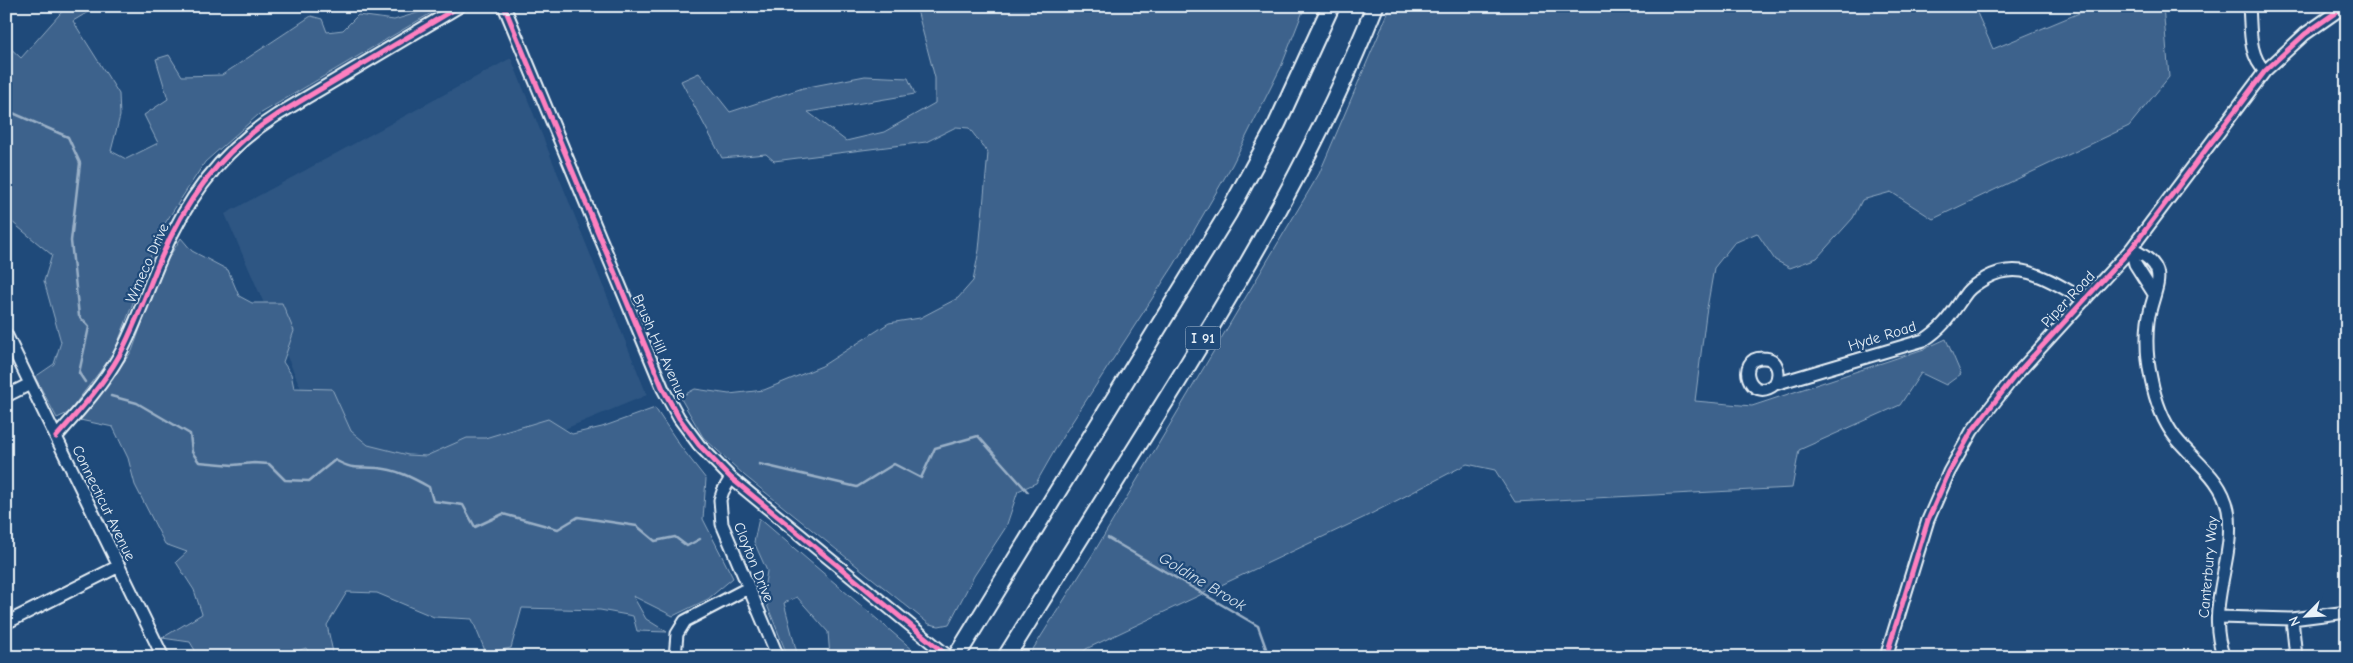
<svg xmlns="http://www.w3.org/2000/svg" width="2353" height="663" font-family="'Comic Neue',sans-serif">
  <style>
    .built { fill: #2e5683 }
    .green { fill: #3c628c; stroke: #92aac2 }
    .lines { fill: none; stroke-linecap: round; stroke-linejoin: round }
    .stream { stroke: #9ab0c7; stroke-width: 2.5 }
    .minor-casing { stroke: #e8f1f8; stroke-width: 15 }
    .highway-casing { stroke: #e8f1f8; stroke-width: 20 }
    .minor { stroke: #1f4a7a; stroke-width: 11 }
    .highway { stroke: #1f4a7a; stroke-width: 16 }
    .cycleway-casing { stroke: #1f4a7a; stroke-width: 8 }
    .cycleway { stroke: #ff80c0; stroke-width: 5 }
    .labels { text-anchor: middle; stroke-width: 4.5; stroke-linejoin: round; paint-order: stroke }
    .shield { fill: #1f4a7a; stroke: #acbfd2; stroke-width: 1 }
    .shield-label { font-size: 14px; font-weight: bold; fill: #e8f1f8 }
    .street-label { font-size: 15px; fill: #e8f1f8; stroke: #1f4a7a }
    .water-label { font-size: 16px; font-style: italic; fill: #d4e1ec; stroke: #1f4a7a }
  </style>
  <rect width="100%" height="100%" fill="#1f4a7a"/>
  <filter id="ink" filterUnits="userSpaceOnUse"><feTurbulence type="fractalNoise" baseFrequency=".02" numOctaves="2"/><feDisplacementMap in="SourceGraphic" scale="10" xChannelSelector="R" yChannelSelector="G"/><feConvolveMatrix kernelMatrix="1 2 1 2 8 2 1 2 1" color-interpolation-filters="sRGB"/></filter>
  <g filter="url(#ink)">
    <path class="built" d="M511,58L647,395L356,515L225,214Z"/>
    <path class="green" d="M67,6H98L73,21L119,94L120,116L111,151L126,159L158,143L144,115L168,99L156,59L169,55L182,76L222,75L311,16L322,19L327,32L343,30L358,15L394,20L427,10L431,6H443L258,115L205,162L160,231L114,353L68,413L57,418L35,377L54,364L61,342L44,281L52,255L6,217V44L21,58Z
      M916,6H1305L1281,67L1232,165L1174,265L1063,436L1036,483L1018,491L1006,527L974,576L949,624L939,626L929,624L745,476L703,437L680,397L695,389L729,394L764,390L822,366L889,323L920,318L958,298L973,281L979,250L988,153L969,128L956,127L926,142L774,161L766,154L722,158L681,81L699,73L730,112L803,88L865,76L908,78L915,94L808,112L846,141L884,132L935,103V78Z
      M1391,6H1974L1993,49L2096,6H2163L2169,77L2129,126L1933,219L1891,192L1862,200L1853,218L1817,258L1790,268L1775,260L1757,233L1734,243L1714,268L1706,314L1695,401L1752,406L1924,349L1946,339L1961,374L1946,385L1921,373L1900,405L1799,450L1792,488L1515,502L1495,470L1467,464L1365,517L1086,649L1080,657H1028L1093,554L1319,174Z
      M181,238L192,251L228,270L239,296L252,303H282L294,331L283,362L291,374L294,388L332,389L351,431L368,445L408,455L426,456L467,438H485L548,419L572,434L602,427L655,408L681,447L706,479L703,519L733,578L708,599L673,616L633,596L646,619L667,632L637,631L633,616L600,610L522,608L511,648L486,653L472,619L434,617L377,593L347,592L327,625L334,657H312L306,648L280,657H199L190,642L162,638L202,614L194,590L176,562L187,552L165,544L135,485L128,458L113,427L80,420L132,351L161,270Z
      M759,518L920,656V657H830L828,632L797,597L784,603L798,657H788L763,595L767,571L754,542Z"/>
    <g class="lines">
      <path class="stream" d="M6,110L68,137L80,163L71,241L79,316L89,327L79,373L85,382
        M111,396L137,403L190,434L192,452L199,462L233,465L254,463L269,464L285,480L309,481L335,460C355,471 356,466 377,468C396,469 413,478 429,487L433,501L463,505L475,527L503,514L558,529L578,517L637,526L655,541L675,537L687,546L700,539
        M759,464L857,487L894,464L921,478L935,448L978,436L1028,492
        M1108,538L1258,626L1269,657"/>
      <g class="minor-casing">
        <path id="minor" d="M504,6L663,389L679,418L699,445L731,478L949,657
          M2249,6C2251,28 2248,55 2265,71
          M2131,249C2175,268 2153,287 2148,321C2146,340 2147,360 2151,378C2155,399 2162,420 2175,437C2194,461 2222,478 2228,510C2237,557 2204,607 2224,657
          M2131,249L2135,264L2154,294
          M6,334L163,657
          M1775,384C1781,373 1778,358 1763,358C1735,357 1749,405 1775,384L1924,340C1946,326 1952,312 1967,292C1972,286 1979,282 1986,278C2022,258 2052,282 2085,300
          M6,396L30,384
          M56,437C79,411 102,386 119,356C136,325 147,290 161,258C186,199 223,149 277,115L460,6
          M731,478L723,491L720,500L722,524L778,657
          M2218,617L2292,619L2347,612
          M2292,619L2296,657
          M6,623L119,566
          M675,657L677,634L685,621L748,588
          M1886,657L1928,520L1949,472L1972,431L2014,377L2131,249L2265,71L2305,34L2345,6"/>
      </g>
      <g class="highway-casing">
        <path id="highway" d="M956,657L1229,212L1277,124L1331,6
          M1006,657C1063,566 1120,475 1176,384C1251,262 1322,140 1375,6"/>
      </g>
      <use href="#minor" class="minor"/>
      <use href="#highway" class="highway"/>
      <g class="cycleway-casing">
        <path id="cycleway" d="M504,6L663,389L679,418L699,445L731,478L949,657
          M56,437C79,411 102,386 119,356C136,325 147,290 161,258C186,199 223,149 277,115L460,6
          M1886,657L1928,520L1949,472L1972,431L2014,377L2131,249L2265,71L2305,34L2345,6"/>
      </g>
      <use href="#cycleway" class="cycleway"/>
    </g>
  </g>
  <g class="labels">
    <rect class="shield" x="1185.5" y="326.5" width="35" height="23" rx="4"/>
    <g class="shield-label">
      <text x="1203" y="343">I 91</text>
    </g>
    <g class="street-label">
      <text transform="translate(147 263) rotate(-66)" y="5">Wmeco Drive</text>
      <text transform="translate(2068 299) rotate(-47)" y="5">Piper Road</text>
      <text transform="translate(1882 336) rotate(-17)" y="5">Hyde Road</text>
      <text transform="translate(660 347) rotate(66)" y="5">Brush Hill Avenue</text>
      <text transform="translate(104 503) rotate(64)" y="5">Connecticut Avenue</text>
      <text transform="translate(754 562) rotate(68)" y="5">Clayton Drive</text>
      <text transform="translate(2208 567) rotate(-85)" y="5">Canterbury Way</text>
    </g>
    <g class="water-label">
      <text transform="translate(1203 581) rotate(31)" y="6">Goldine Brook</text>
    </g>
  </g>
  <rect width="2353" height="663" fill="none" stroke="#1f4a7a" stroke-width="25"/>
  <rect x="12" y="12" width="2328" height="638" fill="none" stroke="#e8f1f8" stroke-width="2" filter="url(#ink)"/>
  <g transform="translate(2306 616) rotate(246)" stroke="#1f4a7a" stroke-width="4" paint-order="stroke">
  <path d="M0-4L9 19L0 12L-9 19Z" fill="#e8f1f8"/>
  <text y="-8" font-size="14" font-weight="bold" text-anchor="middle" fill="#e8f1f8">N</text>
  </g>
</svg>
